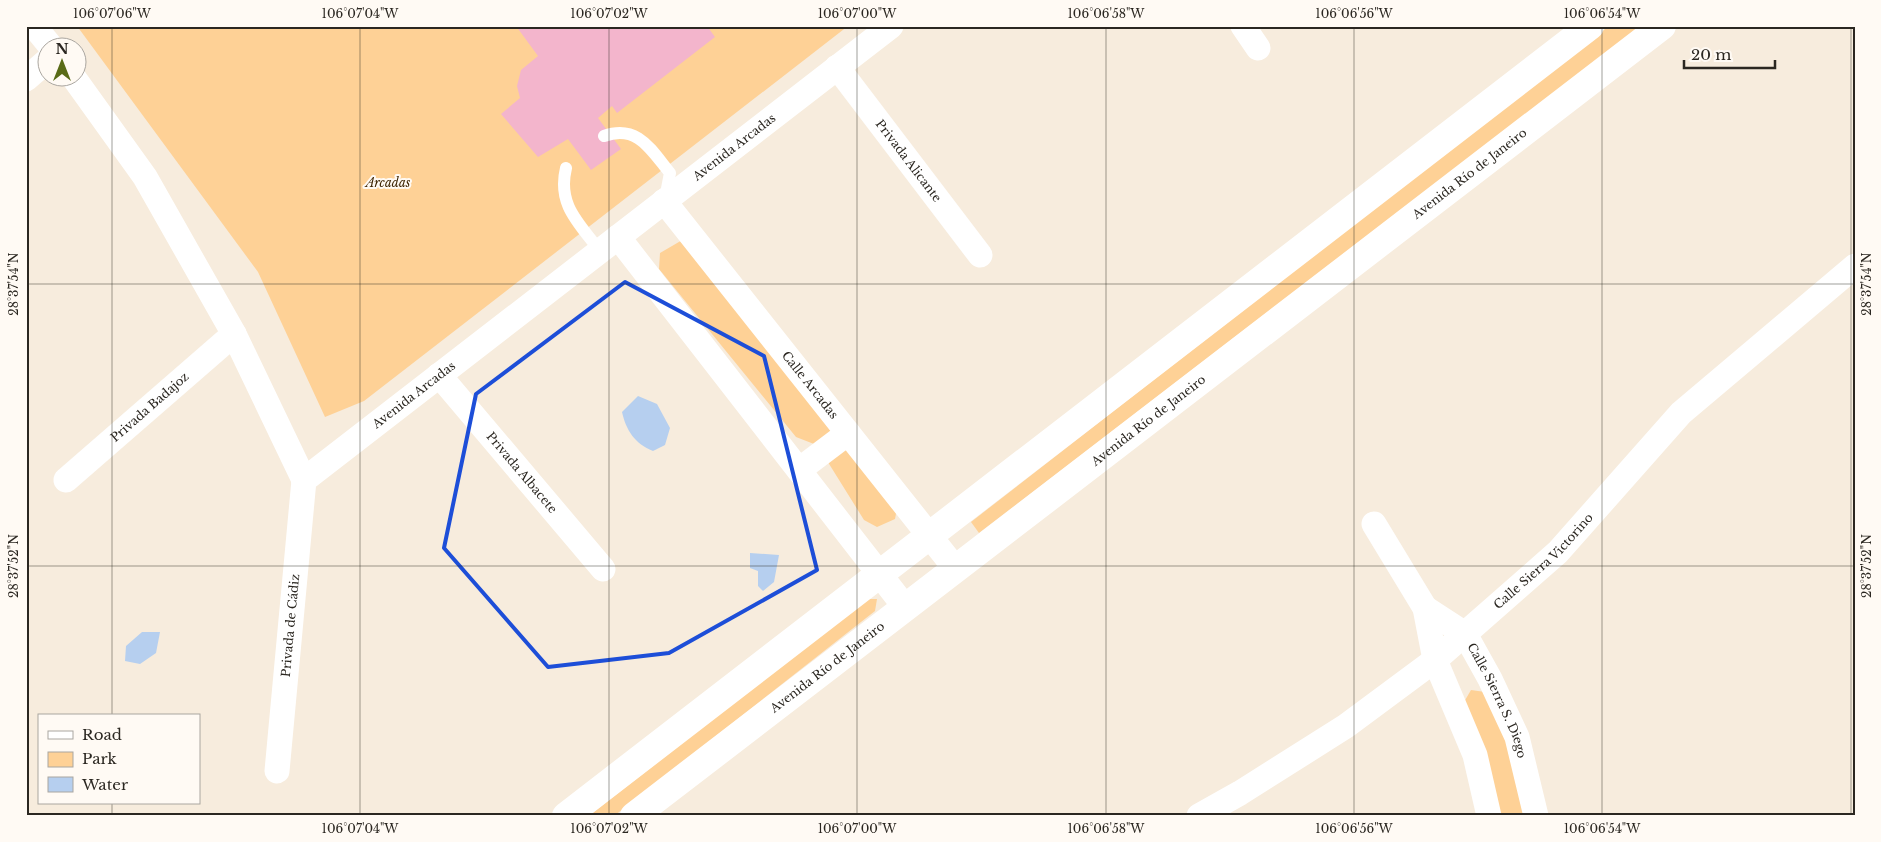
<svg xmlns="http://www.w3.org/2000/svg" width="1881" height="842" font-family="'Libre Baskerville',serif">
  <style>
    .green { fill: #fed196 }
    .water { fill: #b6cfef }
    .building { fill: #f3b5cc }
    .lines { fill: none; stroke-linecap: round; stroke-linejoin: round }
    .service { stroke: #fff; stroke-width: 12 }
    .minor { stroke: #fff; stroke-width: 25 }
    .tertiary { stroke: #fff; stroke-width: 28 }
    .marked { fill: none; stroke: #1d4ed8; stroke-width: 4; stroke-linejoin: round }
    .ticks { fill: none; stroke: #2b2721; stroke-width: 1; stroke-opacity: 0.45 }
    .labels { text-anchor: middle; stroke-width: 4; stroke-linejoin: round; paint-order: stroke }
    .street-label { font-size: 12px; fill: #2b2721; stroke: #fffaf4 }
    .park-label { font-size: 12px; font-style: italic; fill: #3c2300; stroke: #fffaf4 }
    .neatline { fill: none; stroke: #2b2721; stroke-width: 2 }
    .ticks-label { font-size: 12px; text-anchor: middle; fill: #2b2721 }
  </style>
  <rect width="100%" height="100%" fill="#f7ecdd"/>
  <path class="green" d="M77,26H848L364,401L325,417L258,272Z
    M1609,26H1641L979,533L971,522Z
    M684,239L831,431L814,444L796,437L659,269L660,253Z
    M846,445L898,503L895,519L877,527L864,520L826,459Z
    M866,599H877L875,611L614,816H589Z
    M1471,690L1492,693L1527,816H1500L1464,702Z"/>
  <path class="water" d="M638,396L657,404L670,428L665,445L653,451C635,444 626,430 622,412Z
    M750,553L779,555L774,582L763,591L758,586V571L750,568Z
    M142,632H160L156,653L140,664L125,661L126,646Z"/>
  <path class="building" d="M516,26H707L715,37L617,113L612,106L598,118L621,149L591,170L568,139L538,157L501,114L520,98L517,86L521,70L538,56Z"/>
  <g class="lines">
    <path class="service" d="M604,136C638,124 651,150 670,173L665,199
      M566,168C557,205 579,223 600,251"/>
    <g class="minor">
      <path d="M34,26L52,48"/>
      <path d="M1243,26L1258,48"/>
      <path id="s1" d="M837,67L980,255"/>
      <path d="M74,78L145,177L234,334L304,480"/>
      <path d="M26,79L48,60"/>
      <path id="s2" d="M664,201L955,568"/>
      <path d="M618,237L905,607"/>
      <path id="s3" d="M439,375L603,569"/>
      <path d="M799,470L848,433"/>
      <path id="s4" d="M66,480L234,334"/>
      <path id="s5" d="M304,480L891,26"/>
      <path d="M1374,524L1425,608L1435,660L1475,755L1489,816"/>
      <path id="s6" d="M1425,608L1465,634L1490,679L1517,737L1536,816"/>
      <path id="s7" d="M277,771L304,480"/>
      <path id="s8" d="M1199,816L1240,793L1346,726L1435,660L1558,552L1681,413L1855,266"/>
    </g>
    <g class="tertiary">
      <path d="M566,816L1590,26"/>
      <path id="s9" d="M634,816L1662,26"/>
    </g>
  </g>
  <path class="marked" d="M625,282L764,356L817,570L669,653L548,667L444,548L476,394Z"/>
  <path class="ticks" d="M112,26V716M360,26V816M609,26V816M857,26V816M1106,26V816M1354,26V816M1602,26V816M1851,26V816M26,284H1855M26,566H1855M112,803V816"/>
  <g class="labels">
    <g class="street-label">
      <text dy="4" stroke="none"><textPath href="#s5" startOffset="544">Avenida Arcadas</textPath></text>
      <text dy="4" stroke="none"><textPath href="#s1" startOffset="118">Privada Alicante</textPath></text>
      <text dy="4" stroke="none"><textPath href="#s9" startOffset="1054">Avenida Río de Janeiro</textPath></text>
      <text dy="4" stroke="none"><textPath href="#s2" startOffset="235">Calle Arcadas</textPath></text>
      <text dy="4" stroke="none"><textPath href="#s5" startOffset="139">Avenida Arcadas</textPath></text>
      <text dy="4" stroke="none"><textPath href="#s4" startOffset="111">Privada Badajoz</textPath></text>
      <text dy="4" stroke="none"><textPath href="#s9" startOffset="649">Avenida Río de Janeiro</textPath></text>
      <text dy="4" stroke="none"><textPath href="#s3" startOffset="128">Privada Albacete</textPath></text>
      <text dy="4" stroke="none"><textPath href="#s8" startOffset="430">Calle Sierra Victorino</textPath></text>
      <text dy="4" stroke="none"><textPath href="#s7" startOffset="146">Privada de Cádiz</textPath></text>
      <text dy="4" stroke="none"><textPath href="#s9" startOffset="244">Avenida Río de Janeiro</textPath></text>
      <text dy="4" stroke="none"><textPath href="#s6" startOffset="122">Calle Sierra S. Diego</textPath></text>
    </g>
    <g class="park-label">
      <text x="388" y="187">Arcadas</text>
    </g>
  </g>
  <rect width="1881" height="842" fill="none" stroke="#fffaf4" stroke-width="55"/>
  <rect x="38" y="714" width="162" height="90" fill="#fffaf4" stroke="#aaa6a0"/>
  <rect x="48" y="731" width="25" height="8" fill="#ffffff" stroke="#aaa6a0"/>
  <text x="82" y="740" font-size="15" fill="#2b2721">Road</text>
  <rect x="48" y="752" width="25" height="15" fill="#fed196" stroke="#aaa6a0"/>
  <text x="82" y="764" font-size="15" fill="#2b2721">Park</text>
  <rect x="48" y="777" width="25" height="15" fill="#b6cfef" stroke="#aaa6a0"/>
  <text x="82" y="790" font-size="15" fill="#2b2721">Water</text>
  <g transform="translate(62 62)"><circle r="24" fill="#fffaf4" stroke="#aaa6a0"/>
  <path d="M0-4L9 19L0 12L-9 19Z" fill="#596b17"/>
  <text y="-8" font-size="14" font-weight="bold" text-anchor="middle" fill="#2b2721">N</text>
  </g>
  <path d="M1684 60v8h91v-8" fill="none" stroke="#2b2721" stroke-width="2.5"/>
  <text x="1691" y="60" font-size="15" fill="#2b2721" stroke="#fffaf4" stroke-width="4" paint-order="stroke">20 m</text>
  <rect x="28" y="28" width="1826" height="786" class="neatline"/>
  <g class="ticks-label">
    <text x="112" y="18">106°07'06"W</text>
    <text x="360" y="18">106°07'04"W</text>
    <text x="609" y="18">106°07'02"W</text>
    <text x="857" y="18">106°07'00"W</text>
    <text x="1106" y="18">106°06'58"W</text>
    <text x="1354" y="18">106°06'56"W</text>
    <text x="1602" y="18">106°06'54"W</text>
    <text transform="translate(14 284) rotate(-90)" y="4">28°37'54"N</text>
    <text transform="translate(1867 284) rotate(-90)" y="4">28°37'54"N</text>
    <text transform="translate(14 566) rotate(-90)" y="4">28°37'52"N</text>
    <text transform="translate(1867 566) rotate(-90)" y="4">28°37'52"N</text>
    <text x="360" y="833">106°07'04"W</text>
    <text x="609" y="833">106°07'02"W</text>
    <text x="857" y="833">106°07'00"W</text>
    <text x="1106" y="833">106°06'58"W</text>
    <text x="1354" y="833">106°06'56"W</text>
    <text x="1602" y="833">106°06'54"W</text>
  </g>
</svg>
